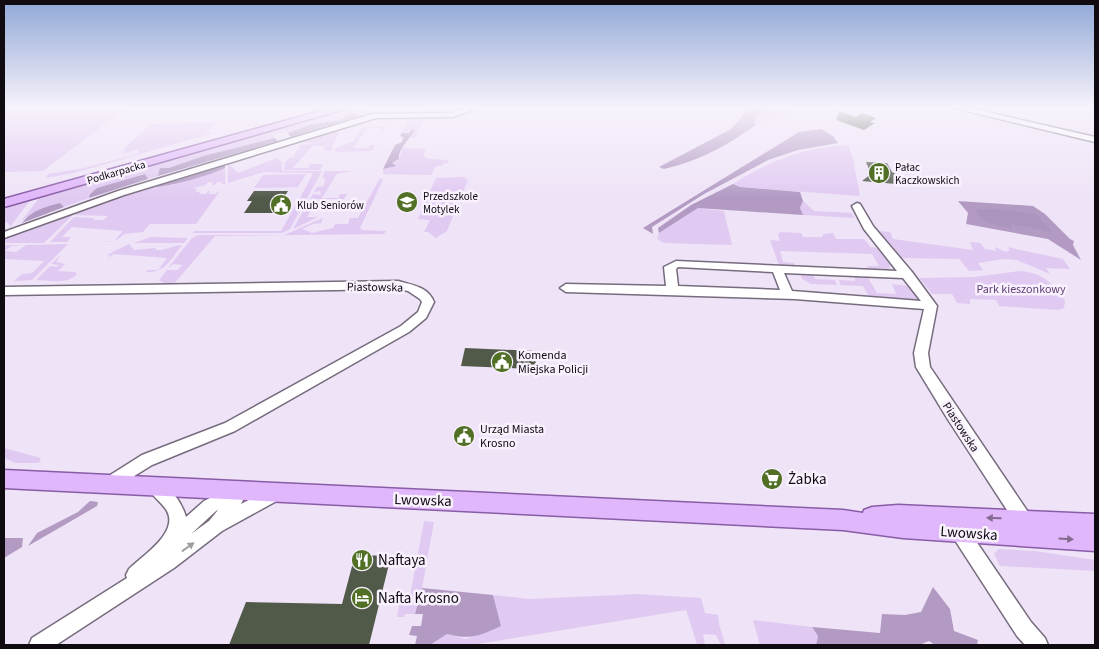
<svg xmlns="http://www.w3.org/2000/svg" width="1099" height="649" font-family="'Source Sans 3',sans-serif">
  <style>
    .green { fill: #e1caf2 }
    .forest { fill: #b29ac3 }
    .water { fill: #ac95bd }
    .building { fill: #515949 }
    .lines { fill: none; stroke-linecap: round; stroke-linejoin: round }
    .minor-casing { stroke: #766c7d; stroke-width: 3 }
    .major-casing { stroke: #895ca6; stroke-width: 3 }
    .minor { fill: #fff; fill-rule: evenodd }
    .major { fill: #e0b7fa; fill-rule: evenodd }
    .oneway { fill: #826a91 }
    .oneway2 { fill: #9f9da0 }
    .labels { text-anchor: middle; stroke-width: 5; stroke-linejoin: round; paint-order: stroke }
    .far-poi-label { font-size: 11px; fill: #0f0b11; stroke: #f9f2fe; text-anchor: start }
    .far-street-label { font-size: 11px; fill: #0f0b11; stroke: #f9f2fe }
    .street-label { font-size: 12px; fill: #0f0b11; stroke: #f9f2fe }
    .park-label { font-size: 12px; fill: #624277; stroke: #f9f2fe }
    .poi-label { font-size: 12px; fill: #0f0b11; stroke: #f9f2fe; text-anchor: start }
    .near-poi-label { font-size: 15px; fill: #0f0b11; stroke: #f9f2fe; text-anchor: start }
    .near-street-label { font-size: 15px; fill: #0f0b11; stroke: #f9f2fe }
  </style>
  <rect width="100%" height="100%" fill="#eee3f7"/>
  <path class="green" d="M4,108H126L43,171L4,172Z
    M773,108L795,110L756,125L754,123L756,116Z
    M354,109L363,110L368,113C359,116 356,113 348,115C341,116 340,120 332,120L288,133L285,132L274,135L275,138L203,156L169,168H161L158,176L148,179L145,174L90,193L89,198L64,207L60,203L25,218L19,224L41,196Z
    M406,118H431V119H424L415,138H410L415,131L402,133L407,121L404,120Z
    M217,122L207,132L213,133L74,173L46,178L48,174L84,168L137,154L139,152L138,149L123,154L125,147L152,124Z
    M361,127H385L383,132H380L382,128H368L353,148H368L370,145H375L372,151L335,152L336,148L354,141Z
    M340,130L333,146L324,144L333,147L331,151L324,150L325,146H312L293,168H308L310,164H323L320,170H284L285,162L290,158L299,156H294L300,145L317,144L299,142Z
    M848,145L853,159L860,196L740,187L733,184C771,160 802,148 848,145Z
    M403,148L425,149L426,150L423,156L429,159L449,160L448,163L442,164V166H436L431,175L383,174V169L395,165L392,163L398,161Z
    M277,158L282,163V171H322L306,200H299L313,173L264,172L228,183V163L238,173Z
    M225,168V184H221L222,182H217L215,185H212L213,182H208L206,185L193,188L197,189L196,192H200L199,194H206L208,191H210L208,194H215L220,191L196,224H150L143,232L124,234C117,241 113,242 103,242L114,241L123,231L72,227L62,237H71L67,242H50L74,217L94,218L93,220H103L108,216L75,215L77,212L154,186L172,185Z
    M325,171H354L340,173L336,175L322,198H338L340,194H347L344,199H310L313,194L321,195L320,191L314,192L317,187L324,186L325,178H322Z
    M306,174L298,187L254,188L263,175Z
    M464,177L468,180L447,231L436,238L428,232H424L430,220L418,219L436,178Z
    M380,178L383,180L360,228L363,230L386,231L384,234L215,236L173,285H167L159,280L167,270H178L182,265L174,264L168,268L192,238L198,235H284L323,218L321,223L313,224L302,229L312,233L333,228L335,224H348L350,218H358Z
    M31,199L10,227L8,223L4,222V206Z
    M298,201H305L290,229L282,233H193L194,231H281Z
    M309,201H317L307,217H318L293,229Z
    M803,201L814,211L852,213L854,218L803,215L800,208Z
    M698,208L724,211L732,245L664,243L657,239L659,233Z
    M74,214L44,243H4V239Z
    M879,231L890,232L893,239L973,250L970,242L980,243L985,249L996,251L995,247L1006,252L1010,250L1007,247L1063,259L1070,269L1046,268L1050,274L1017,260L1004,259L978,263L983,270L969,271L959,259L900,258Z
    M780,232L801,233L803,237H822L823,234L833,233L836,239H864L871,247L878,248L891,265L889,269H868L867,266H879L872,254L780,251L783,262L794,263L795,266L779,265L770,240L780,241L778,234Z
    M151,237L188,238L184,243H134Z
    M66,244L67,245L32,280L14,281L22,274L32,273L44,261L4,259V245H23L11,246L5,251L16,252L26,245Z
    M129,244L134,250L155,248L156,250C166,251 173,245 182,245C171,259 165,273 146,272L148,270H158L167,258L113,254L107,260L110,256L107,255Z
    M61,255L56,262L65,264L58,271L75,272L77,274C68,285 49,280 36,280L50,266L56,267L59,265L51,264Z
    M1020,271C1042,272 1054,284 1065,301L1064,308L1059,310L999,306L996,300L970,299V304L957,303L952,294H932L919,278L974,277Z
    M800,273H813L815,279L835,280L837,285L811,284L802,279Z
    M855,275L867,276L877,293L896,294L892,284L910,286L919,297L920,303L875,298L868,295L863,286L840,285L839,280L855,281Z
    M4,448L41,458L39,463H16L4,458Z
    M424,521L434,522L422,588L415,614H405L404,617H397L400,601H409Z
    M999,549L1035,551L1095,560V571L1000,566L994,554Z
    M639,594L701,598L705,613L718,615L719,624L725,644L721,645L716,635L703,634L705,645H693L697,644L686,610L471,645H430L447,634L466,639L501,626L493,595L530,599Z
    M753,620L812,627L818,636L816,645H760Z"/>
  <path class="forest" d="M749,108H773L756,116L754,123L756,125C724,147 701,160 664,169L659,167L731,129Z
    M356,114L359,116L290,137L288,133L309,125L339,120L348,115Z
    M821,129L833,136L838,143L798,150L768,160L704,194L652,227L653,234L643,228L799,132Z
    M411,130H415C411,138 397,150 399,159L392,163L396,166L383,169L395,145L402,142L403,137L400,136L402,133H409Z
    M275,138L278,141L158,176L160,168H169L203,156Z
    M225,165V168C211,175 169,187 154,187Z
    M145,174L148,179L89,198L90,194L97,188Z
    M733,184L740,187L800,192L803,201L800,208L803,215L698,208L659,233L658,228L691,205Z
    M958,201L1033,206L1045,214L1070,239L1074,241L1073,245L1081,260L1048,239L966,224L968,213Z
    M60,203L64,207L22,223C32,210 45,207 60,203Z
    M90,501L98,502L97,506L28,546L37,533L78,512Z
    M4,538H23L22,547L4,558Z
    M933,587L950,609L954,631L978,640L977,645H935L929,641L919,645H816L818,636L812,627L880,633L882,614L905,615L921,612Z
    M422,588L493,595L501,626C479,636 471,640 447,634L430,645H415L417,636L409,635L412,626H421L423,614H415Z"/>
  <path class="water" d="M994,209L1036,214L1052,232L1012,224L1011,228C998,226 981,224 976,210Z"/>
  <path class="building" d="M839,111L856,117L862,113L876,118L870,122L875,123L864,130L836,120Z
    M866,162L887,163L892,172L907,178L896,184L862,181L871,174Z
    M254,191H288L281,202H287L281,213H244L252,201H247Z
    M465,348L537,351L535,369L461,366Z
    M355,555L391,556L369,645H229L246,602L342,604Z"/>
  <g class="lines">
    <g class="minor-casing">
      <path id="minor" d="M466,108L473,110L453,117L376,118L124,195L4,238V232L118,191L372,114L452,113Z
        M954,108H970L1095,137V142Z
        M857,203L860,204L873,226L912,272L937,306L928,353L930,367L1032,518L1034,524L1032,530L1026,532L1020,530L947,418L916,367L914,353L924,309L795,299L566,292L560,288L566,284L666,286L664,267L676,261L897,271L864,229L852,206ZM678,267L773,272L780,290L678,286L676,269ZM784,273L903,278L921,301L792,291Z
        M398,281C413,285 428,287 434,302L426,318L409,332L235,431L152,465L110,491L104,489L102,484L104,479L142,455L225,423L401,326L418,312L422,302L420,299L408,291L398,289L4,295V287Z
        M156,480C170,485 182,503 186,517L204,501L240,483L246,485L248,490L241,504L276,486L282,488L284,493L282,498L222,531L174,568L56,645H29L32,638L127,578L126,575L129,569C142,556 179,533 167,511C162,502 152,497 148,487L150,482ZM218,510L209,521L191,534L216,511Z
        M957,520L963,522L1031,622L1045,638L1048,645H1025L1017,636L951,534L948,528L951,522Z"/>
    </g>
    <g class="major-casing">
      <path id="major" d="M331,108H349L4,207V199Z
        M4,470L843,510L863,513L864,510L872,507L898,505L1095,514V551L903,538L843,530L4,488Z"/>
    </g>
    <use href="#minor" class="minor"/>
    <use href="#major" class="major"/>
  </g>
  <defs><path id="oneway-solid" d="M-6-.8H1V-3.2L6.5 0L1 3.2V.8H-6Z" transform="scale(1.25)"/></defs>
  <g class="oneway">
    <use href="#oneway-solid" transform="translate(994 518) rotate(-178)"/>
    <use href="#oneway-solid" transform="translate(1066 539) rotate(3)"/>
  </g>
  <use class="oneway2" href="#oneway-solid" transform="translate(188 547) rotate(-36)"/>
  <linearGradient id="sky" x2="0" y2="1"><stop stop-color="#90a8d7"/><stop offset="0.54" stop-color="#f7f2fb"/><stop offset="1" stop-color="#f7f2fb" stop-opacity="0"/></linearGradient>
  <rect width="1099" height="199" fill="url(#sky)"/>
  <defs>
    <g id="building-disc" transform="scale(1.125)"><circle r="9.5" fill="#517026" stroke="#f9f2fe"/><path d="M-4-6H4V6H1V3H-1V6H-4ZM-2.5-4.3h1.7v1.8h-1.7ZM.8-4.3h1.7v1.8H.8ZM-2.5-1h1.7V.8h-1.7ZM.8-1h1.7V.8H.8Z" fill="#fff"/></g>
    <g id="school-disc" transform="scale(1.125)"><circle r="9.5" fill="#517026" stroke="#f9f2fe"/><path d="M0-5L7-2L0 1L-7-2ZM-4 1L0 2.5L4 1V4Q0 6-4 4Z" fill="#fff"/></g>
    <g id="civic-disc" transform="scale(1.125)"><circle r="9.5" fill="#517026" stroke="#f9f2fe"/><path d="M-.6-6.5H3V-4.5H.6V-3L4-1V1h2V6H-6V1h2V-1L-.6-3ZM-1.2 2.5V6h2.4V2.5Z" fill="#fff"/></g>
    <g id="supermarket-disc" transform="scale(1.125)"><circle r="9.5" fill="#517026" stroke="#f9f2fe"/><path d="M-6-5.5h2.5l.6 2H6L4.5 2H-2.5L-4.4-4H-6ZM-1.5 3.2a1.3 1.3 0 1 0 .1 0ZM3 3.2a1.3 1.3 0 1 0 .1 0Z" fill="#fff"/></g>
    <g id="restaurant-disc" transform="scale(1.125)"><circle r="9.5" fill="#517026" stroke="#f9f2fe"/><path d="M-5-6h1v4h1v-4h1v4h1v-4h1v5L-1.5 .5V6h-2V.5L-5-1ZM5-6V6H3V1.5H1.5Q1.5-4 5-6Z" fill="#fff"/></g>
    <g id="hotel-disc" transform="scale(1.125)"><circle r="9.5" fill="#517026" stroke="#f9f2fe"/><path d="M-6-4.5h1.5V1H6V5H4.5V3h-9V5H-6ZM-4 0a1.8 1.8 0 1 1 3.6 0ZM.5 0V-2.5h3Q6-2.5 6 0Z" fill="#fff"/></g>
  </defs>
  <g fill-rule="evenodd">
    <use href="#building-disc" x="879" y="173"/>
    <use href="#school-disc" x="407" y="202"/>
    <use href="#civic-disc" x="281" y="205"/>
    <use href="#civic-disc" x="502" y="362"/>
    <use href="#civic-disc" x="464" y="436"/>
    <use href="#supermarket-disc" x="772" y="479"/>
    <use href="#restaurant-disc" x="362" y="560"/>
    <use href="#hotel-disc" x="362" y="598"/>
  </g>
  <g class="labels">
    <g class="far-poi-label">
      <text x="895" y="171">Pałac<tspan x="895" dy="13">Kaczkowskich</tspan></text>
      <text x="423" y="200">Przedszkole<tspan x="423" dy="13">Motylek</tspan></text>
      <text x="297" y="209">Klub Seniorów</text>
    </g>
    <g class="far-street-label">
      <text transform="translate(116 172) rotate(-16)" y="4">Podkarpacka</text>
    </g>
    <g class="street-label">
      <text transform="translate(375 287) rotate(1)" y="4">Piastowska</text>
      <text transform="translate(961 427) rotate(57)" y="4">Piastowska</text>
    </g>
    <g class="park-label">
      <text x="1021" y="293">Park kieszonkowy</text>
    </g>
    <g class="poi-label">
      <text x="518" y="359">Komenda<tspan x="518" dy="14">Miejska Policji</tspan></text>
      <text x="480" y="433">Urząd Miasta<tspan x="480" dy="14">Krosno</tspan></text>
    </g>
    <g class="near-poi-label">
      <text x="788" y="484">Żabka</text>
      <text x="378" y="565">Naftaya</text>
      <text x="378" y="603">Nafta Krosno</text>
    </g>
    <g class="near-street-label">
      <text transform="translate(423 500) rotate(2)" y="5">Lwowska</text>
      <text transform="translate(969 533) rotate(4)" y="5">Lwowska</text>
    </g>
  </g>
  <rect width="1099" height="649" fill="none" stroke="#0f0b11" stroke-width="10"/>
</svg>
